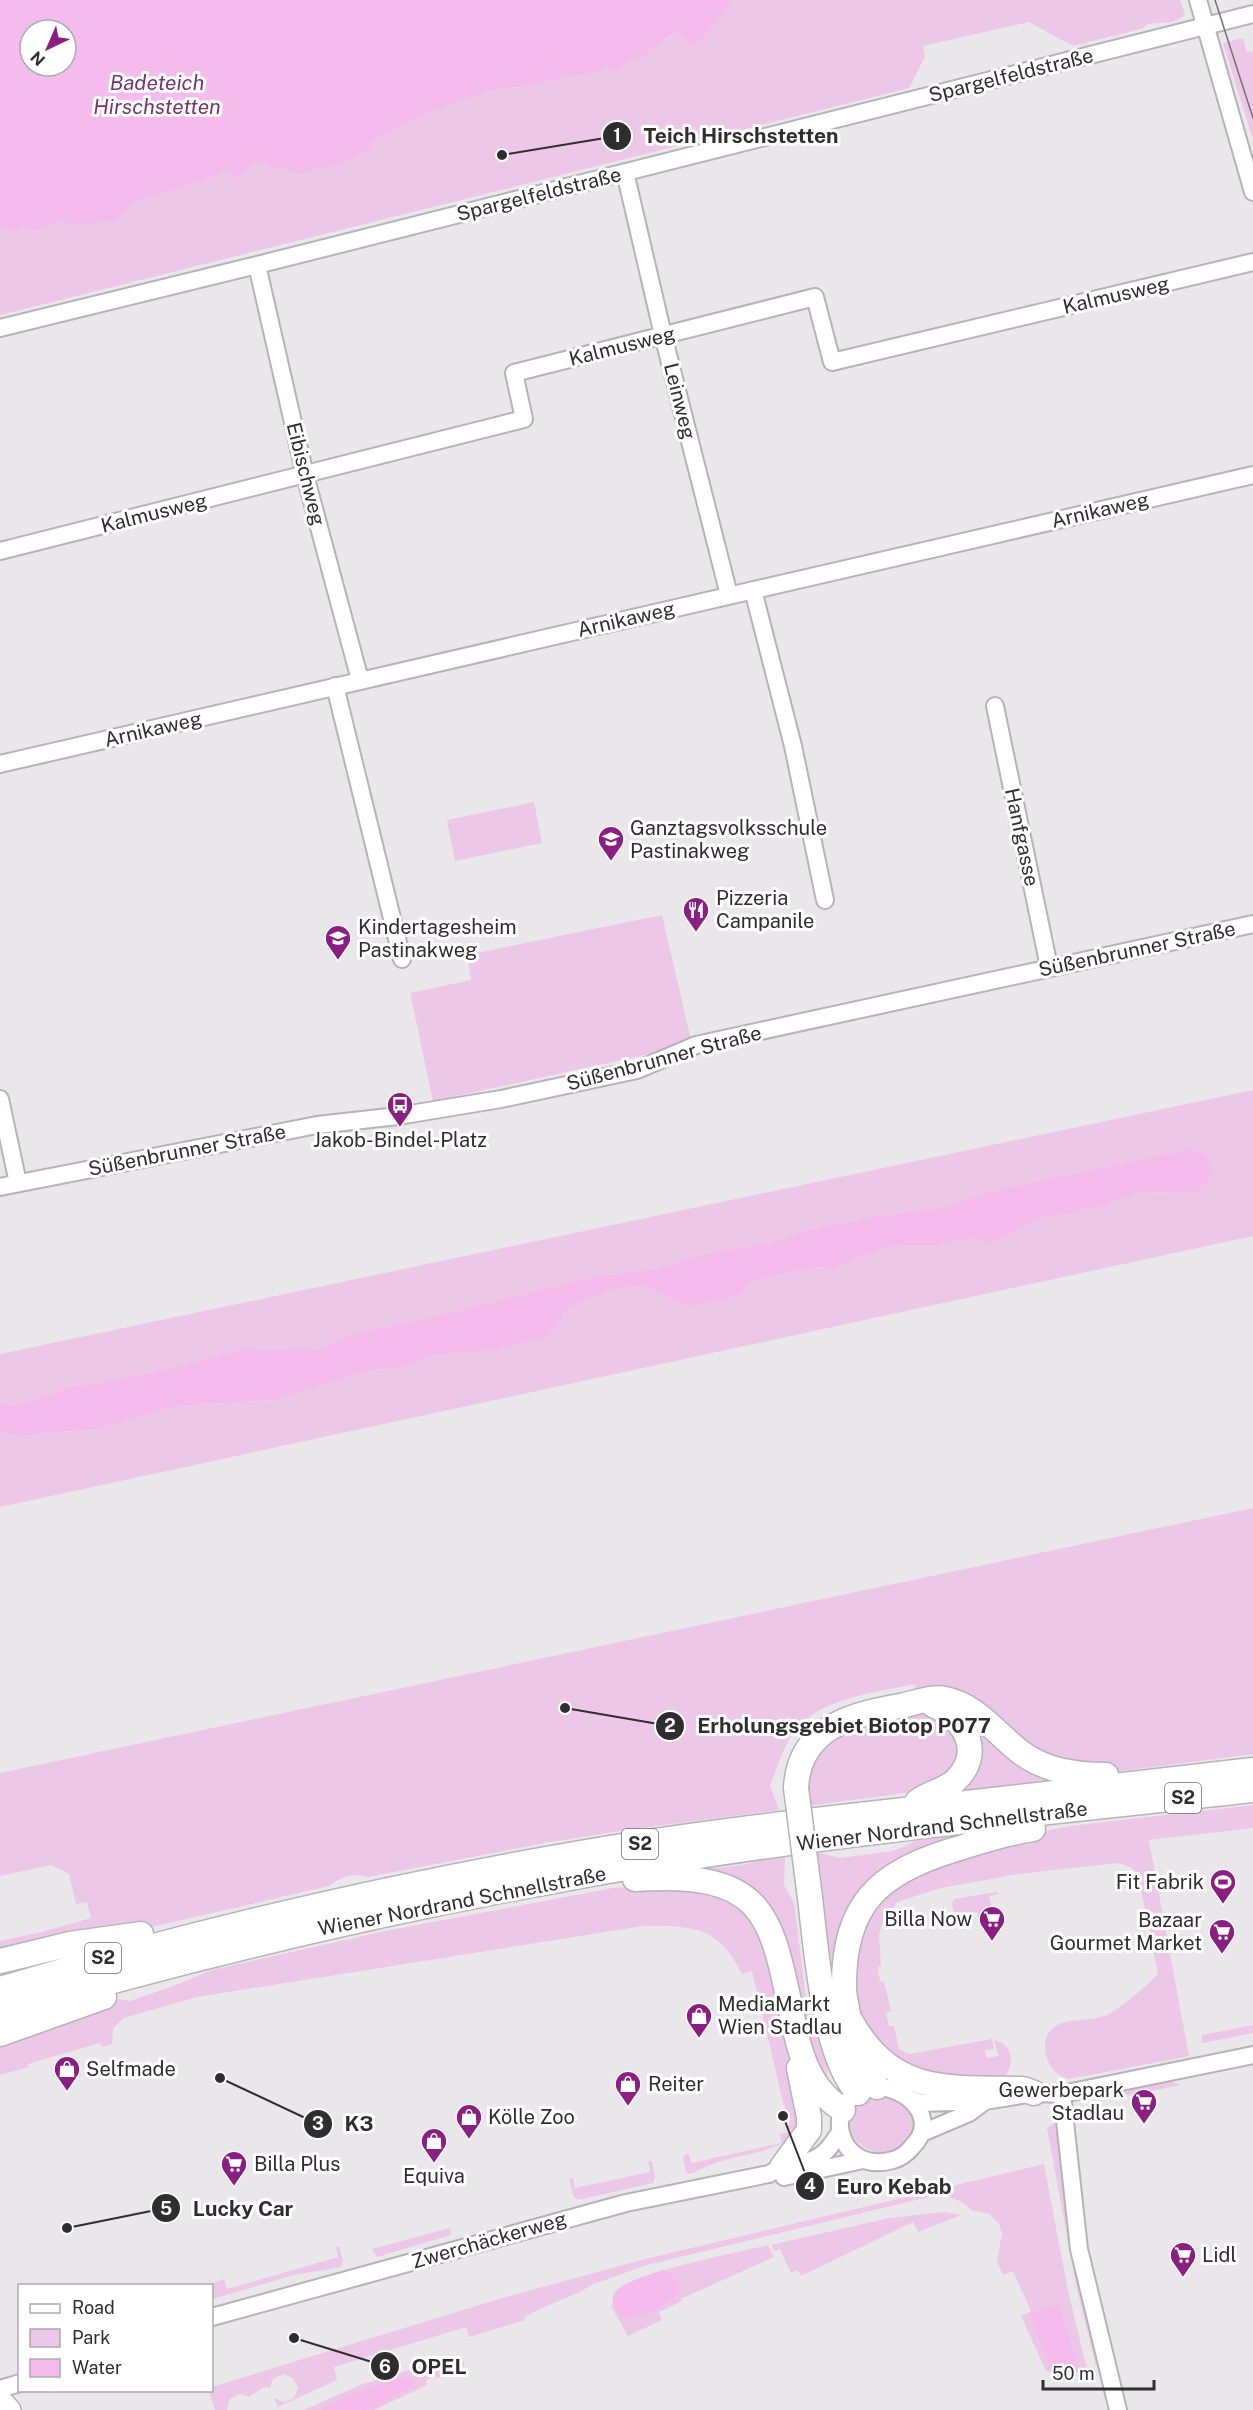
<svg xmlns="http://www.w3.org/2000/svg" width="1253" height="2410" font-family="'Public Sans',sans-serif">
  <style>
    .green { fill: #edc7e7 }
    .water { fill: #f4bbec; fill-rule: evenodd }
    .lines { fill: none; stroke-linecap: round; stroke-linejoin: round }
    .minor-casing { stroke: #b6b3b6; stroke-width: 20 }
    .major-casing { stroke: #b6b3b6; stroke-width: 24 }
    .highway-casing { stroke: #b6b3b6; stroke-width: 27 }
    .minor { stroke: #fff; stroke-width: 16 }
    .major { stroke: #fff; stroke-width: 21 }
    .highway { stroke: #fff; stroke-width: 24 }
    .tram { stroke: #747273; stroke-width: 1.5 }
    .highway-bridge-casing { stroke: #b6b3b6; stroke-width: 27; stroke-linecap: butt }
    .highway-bridge { stroke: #fff; stroke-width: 24 }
    .labels { text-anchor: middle; stroke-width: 6; stroke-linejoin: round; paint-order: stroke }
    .shield { fill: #fff; stroke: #6d6c6d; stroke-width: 1.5 }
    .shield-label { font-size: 18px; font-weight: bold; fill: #2f2d2e }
    .street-label { font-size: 20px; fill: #2f2d2e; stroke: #fff }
    .poi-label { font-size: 20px; fill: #2f2d2e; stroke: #fff; text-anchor: start }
    .water-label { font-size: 21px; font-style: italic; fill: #75346f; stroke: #fff }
    .leader { fill: none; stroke: #2f2d2e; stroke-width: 2 }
    .callout-dot { fill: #2f2d2e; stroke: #fff; stroke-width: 2 }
    .mark-label { font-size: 18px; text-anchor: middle; font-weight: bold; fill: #fff }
    .callout-label { font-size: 21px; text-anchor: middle; font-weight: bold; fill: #2f2d2e; stroke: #fff; stroke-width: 6; stroke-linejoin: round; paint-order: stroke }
  </style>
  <rect width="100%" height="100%" fill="#eae7ea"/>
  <path class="green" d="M733,0H1180L1185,14C1175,26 1158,21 1146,25L1144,28L1073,46L1029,22L923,46L925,57L909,88L0,315V228L12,230L26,227L43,228L61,220H116L135,201L210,179L228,170L237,179L256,161L339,164L369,151L372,142L429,112L486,92L541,83L570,74L583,76L607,68L616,71L627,62L645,55L678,31L693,46Z
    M1243,38L1247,52L1253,51V140L1223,43Z
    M534,802L542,843L455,861L447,820Z
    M662,915L691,1040L668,1050L433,1101L410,993L471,980L467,955Z
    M1253,1090V1236L0,1507V1432L17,1436L96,1429L177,1406L275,1400L366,1371L408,1366L430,1356L492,1350L547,1338L569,1308L588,1298L626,1286L646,1287L688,1307L739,1296L752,1281L815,1267L833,1268L889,1246L939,1245L974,1238L991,1244L1039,1219L1094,1208L1140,1192L1196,1193L1190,1149L991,1191L941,1208L884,1215L802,1231L773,1243L700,1254L668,1266L580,1280L441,1315L354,1333L320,1349L239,1350L154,1372L64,1389L24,1403L0,1404V1354Z
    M1253,1508V1754L1122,1771H1101L1068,1768L916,1693L915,1684C876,1693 821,1697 795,1731C783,1747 777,1768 770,1786L779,1810L633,1829L550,1842L368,1877C353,1873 342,1876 329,1886L143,1929L0,1951V1941L42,1932L91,1918L87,1902L76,1904L69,1874L51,1865L0,1876V1773Z
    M925,1711L958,1731L959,1766L920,1791L807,1806C808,1796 806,1783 809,1773C822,1725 883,1721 925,1711Z
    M968,1723L1058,1781L962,1792L960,1787Z
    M1253,1805V1828L1149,1840L1189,2056L1069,2079C1048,2076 1036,2042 1053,2028C1067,2017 1091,2022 1107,2015C1116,2011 1152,1982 1158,1974L1138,1875L1132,1868L1119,1863L1018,1874L941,1888L897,1902L882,1925L879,1935L881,1966L878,1967L880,1982L884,1981L891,2011L886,2013L889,2026H894L899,2049L909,2054L992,2039L994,2049L985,2051L987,2058L998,2056L994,2040C1015,2043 1015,2069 1001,2081H938L876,2049L853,1998L860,1932L888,1886L1006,1839L1070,1826Z
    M984,1831L882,1874L835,2002L814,1852L841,1858L893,1851L918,1840Z
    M785,1856L784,1885L794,1903L806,1997L811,2019L828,2069L825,2087L820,2080L782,1940L700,1870L736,1866Z
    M678,1884L709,1887L758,1918L801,2099L797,2129L787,2130L791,2119L783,2102L752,1971L742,1974C718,1925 692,1926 643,1926L197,1997L124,2018L113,2028L112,2044L102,2047L100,2043L28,2064L29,2067L0,2075V2044L66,2023L118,1999L130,2001L176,1985L212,1970L390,1930L613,1888Z
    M997,1892L999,1894L989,1896L995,1923L980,1926L977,1912L955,1918L952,1903L954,1899Z
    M1253,2025V2033L1202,2043V2035Z
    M1168,2081L1181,2085L1099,2101L1097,2096Z
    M870,2096C892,2095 929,2113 909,2140C881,2176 815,2126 870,2096Z
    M1059,2120L1098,2362L1096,2366L1076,2285L1047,2128Z
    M796,2132C776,2153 747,2153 721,2161C710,2164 700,2170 690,2174L686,2172L683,2157L688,2153L692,2163L781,2143L780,2133Z
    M648,2161H652L655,2177L653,2183L578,2200L574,2197L569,2180L573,2177L575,2188L650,2172Z
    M1044,2164L1068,2291L1087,2369L1062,2377L1055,2376L1045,2369L1021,2316L1031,2311L1013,2271L1003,2275L997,2262L1002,2233L999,2224L989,2214L971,2210C963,2199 949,2197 937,2195L647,2265L591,2285L582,2291L531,2313L524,2318L525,2320L469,2337L466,2327L334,2367L337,2380L278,2407L274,2398L284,2402L294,2398L298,2388L293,2378L283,2374L273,2379L270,2388L264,2387L249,2397L240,2394L230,2399L227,2410H215L209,2391L212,2390V2387L499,2299L645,2259Z
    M944,2212L961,2215L918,2232L913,2222L801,2276L798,2270L791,2273L780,2249L775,2251L771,2245L889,2218Z
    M450,2228L451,2235L377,2257L372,2249Z
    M768,2245L774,2257L681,2299L682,2301L659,2312L662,2320L628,2336L611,2306L613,2304C612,2299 612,2295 616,2291C629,2274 742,2251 768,2245Z
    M336,2247H339L343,2260L341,2267L294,2275L213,2299L212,2298V2286L208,2285L224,2279L227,2289L338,2257Z
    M455,2356L462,2358L465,2365L438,2378L434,2376L426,2380L427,2385L374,2410H304L360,2385Z"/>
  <path class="water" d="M0,0H733L702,39L693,46L677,31L645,55L627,62L616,72L607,68L583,76L570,75L541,83L486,92L429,112L372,142L369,151L339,164L299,173L256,161L237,179L228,170L210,179L135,201L116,220L70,225L61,220L43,228L28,229L26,227L12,230L0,228ZM30,30H66V66H30Z
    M1190,1149L1206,1155L1213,1175L1196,1193L1140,1192L1094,1208L1039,1219L991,1244L974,1238L939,1245L889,1246L833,1268L815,1267L752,1281L739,1296L688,1307L646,1287L626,1286L588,1298L569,1308L547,1338L492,1350L430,1356L408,1366L366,1371L275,1400L177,1406L96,1429L17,1436L0,1432V1404L24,1403L64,1389L154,1372L239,1350L320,1349L354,1333L441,1315L580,1280L668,1266L700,1254L773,1243L802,1231L884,1215L941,1208L991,1191Z
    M662,2270C669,2272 673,2276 677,2282C687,2302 639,2317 625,2319C590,2289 640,2279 662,2270Z
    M1053,2305L1060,2310L1078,2370C1072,2372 1065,2376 1059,2374C1048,2370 1036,2330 1032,2318L1034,2312Z
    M405,2377L411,2379L413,2387L366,2410H320L362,2390Z"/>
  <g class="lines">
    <g class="minor-casing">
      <path id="minor" d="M1198,0L1253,192
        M625,172L663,335L729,595
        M257,265L305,475L360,680
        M0,328L257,265L1253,14
        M0,551L524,419L514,373L815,297L832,362L1253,262
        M753,590L793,746L825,900
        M335,686L402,959
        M995,706L1049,967
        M0,764L1253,475
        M0,1099L18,1183
        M0,1187L317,1125L398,1116L501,1099L637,1070L696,1045L1253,924
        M872,2087C905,2084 941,2118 912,2147C907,2153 901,2158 893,2160C837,2176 818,2099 872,2087Z
        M1062,2094L1079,2249L1118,2410
        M910,2099L922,2103L985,2101L1034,2093L1062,2094L1253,2055
        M922,2133L969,2113L985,2101
        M784,2177L863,2160
        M212,2317L626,2203L769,2174C784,2164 803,2166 818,2157C828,2152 834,2141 840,2132
        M0,2389L20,2383"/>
    </g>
    <g class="major-casing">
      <path id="major" d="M0,2399L10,2410"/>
    </g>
    <g class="highway-casing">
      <path id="highway" d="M796,1788C799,1726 854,1714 905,1705C917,1702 934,1696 945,1699C976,1705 996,1733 1019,1751C1044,1771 1076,1775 1106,1775
        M917,1802C929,1792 946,1791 957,1779C984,1751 964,1717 933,1705
        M635,1879C773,1870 771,1920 796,2034C803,2065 815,2093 843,2110
        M809,1890C816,1943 822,2054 858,2093
        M0,1961L70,1944L141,1934
        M0,1989C195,1931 392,1885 592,1851C716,1830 842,1817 967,1803C1062,1792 1158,1781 1253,1770
        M0,2013C228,1946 459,1894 693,1857C879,1828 1066,1811 1253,1790
        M849,2018C891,2095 945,2088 1023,2089L1034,2093
        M0,2034L104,1997
        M845,2040L877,2087
        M849,2047C848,2036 850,2025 848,2015C847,2006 844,1997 844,1988C843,1905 878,1873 953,1850C979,1842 1005,1833 1033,1829
        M782,2167L809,2130V2117L799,2068"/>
    </g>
    <use href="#minor" class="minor"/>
    <use href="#major" class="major"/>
    <use href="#highway" class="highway"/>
    <path class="tram" d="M1215,0L1253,118"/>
    <g class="highway-bridge-casing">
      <path id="highway-bridge" d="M796,1788L809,1890"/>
    </g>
    <use href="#highway-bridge" class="highway-bridge"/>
  </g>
  <defs>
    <g id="school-pin" transform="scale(1.35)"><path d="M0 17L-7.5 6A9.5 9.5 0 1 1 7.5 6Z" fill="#8a1e83" stroke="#fff"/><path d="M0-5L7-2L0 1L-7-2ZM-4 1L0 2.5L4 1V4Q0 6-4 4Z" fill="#fff"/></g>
    <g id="restaurant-pin" transform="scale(1.35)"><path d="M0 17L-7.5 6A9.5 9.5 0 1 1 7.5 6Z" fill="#8a1e83" stroke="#fff"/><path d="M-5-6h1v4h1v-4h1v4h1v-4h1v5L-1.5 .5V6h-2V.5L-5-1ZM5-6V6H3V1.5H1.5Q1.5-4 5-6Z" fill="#fff"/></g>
    <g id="bus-pin" transform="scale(1.35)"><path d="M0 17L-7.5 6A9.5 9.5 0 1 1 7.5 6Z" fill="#8a1e83" stroke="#fff"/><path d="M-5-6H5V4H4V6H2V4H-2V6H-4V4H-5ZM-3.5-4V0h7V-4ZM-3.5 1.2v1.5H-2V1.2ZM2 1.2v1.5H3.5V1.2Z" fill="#fff"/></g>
    <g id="stadium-pin" transform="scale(1.35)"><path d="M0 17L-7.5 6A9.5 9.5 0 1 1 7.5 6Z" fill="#8a1e83" stroke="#fff"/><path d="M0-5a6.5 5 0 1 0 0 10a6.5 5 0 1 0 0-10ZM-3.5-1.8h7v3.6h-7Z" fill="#fff"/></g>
    <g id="supermarket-pin" transform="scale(1.35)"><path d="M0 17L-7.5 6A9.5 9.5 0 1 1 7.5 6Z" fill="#8a1e83" stroke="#fff"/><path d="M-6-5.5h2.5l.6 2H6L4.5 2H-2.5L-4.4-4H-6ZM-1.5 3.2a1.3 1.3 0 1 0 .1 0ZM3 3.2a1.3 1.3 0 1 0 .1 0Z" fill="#fff"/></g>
    <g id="shop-pin" transform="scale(1.35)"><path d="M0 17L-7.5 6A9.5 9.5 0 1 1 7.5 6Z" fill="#8a1e83" stroke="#fff"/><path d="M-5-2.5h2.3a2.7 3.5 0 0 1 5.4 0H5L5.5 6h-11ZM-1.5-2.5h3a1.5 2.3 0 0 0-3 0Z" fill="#fff"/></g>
  </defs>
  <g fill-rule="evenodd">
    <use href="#school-pin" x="611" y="839"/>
    <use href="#restaurant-pin" x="696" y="910"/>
    <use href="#school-pin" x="338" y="938"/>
    <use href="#bus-pin" x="400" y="1105"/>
    <use href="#stadium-pin" x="1223" y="1882"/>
    <use href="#supermarket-pin" x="992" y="1919"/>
    <use href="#supermarket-pin" x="1222" y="1932"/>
    <use href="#shop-pin" x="699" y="2016"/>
    <use href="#shop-pin" x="67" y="2069"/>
    <use href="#shop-pin" x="628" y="2084"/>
    <use href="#supermarket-pin" x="1144" y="2102"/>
    <use href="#shop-pin" x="469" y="2117"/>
    <use href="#shop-pin" x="434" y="2141"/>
    <use href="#supermarket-pin" x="234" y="2164"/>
    <use href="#supermarket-pin" x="1183" y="2255"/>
  </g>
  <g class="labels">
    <g class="shield">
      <rect x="1165" y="1783" width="36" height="30" rx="4.5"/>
      <rect x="622" y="1829" width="36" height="30" rx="4.5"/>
      <rect x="85" y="1943" width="36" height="30" rx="4.5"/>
    </g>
    <g class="shield-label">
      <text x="1183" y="1804">S2</text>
      <text x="640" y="1850">S2</text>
      <text x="103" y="1964">S2</text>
    </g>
    <g class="street-label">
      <text transform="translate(1011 75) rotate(-14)" y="7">Spargelfeldstraße</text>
      <text transform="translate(539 194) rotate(-14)" y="7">Spargelfeldstraße</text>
      <text transform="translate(1116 295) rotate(-13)" y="7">Kalmusweg</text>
      <text transform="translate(622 346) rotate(-14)" y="7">Kalmusweg</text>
      <text transform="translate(680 401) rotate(76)" y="7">Leinweg</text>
      <text transform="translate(306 474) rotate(76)" y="7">Eibischweg</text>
      <text transform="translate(1100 510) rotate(-13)" y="7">Arnikaweg</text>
      <text transform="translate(154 513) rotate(-14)" y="7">Kalmusweg</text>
      <text transform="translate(626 619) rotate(-13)" y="7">Arnikaweg</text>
      <text transform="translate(153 729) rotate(-13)" y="7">Arnikaweg</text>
      <text transform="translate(1022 837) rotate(78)" y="7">Hanfgasse</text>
      <text transform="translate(1137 949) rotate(-12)" y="7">Süßenbrunner Straße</text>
      <text transform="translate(664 1058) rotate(-15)" y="7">Süßenbrunner Straße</text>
      <text transform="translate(187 1150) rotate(-11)" y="7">Süßenbrunner Straße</text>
      <text transform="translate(942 1826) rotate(-7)" y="7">Wiener Nordrand Schnellstraße</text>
      <text transform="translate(462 1901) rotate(-11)" y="7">Wiener Nordrand Schnellstraße</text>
      <text transform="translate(489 2240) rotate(-16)" y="7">Zwerchäckerweg</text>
    </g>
    <g class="poi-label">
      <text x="630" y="835">Ganztagsvolksschule<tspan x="630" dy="23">Pastinakweg</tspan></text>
      <text x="716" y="905">Pizzeria<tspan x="716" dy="23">Campanile</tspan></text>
      <text x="358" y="934">Kindertagesheim<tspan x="358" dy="23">Pastinakweg</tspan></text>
      <text x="400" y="1147" text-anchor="middle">Jakob-Bindel-Platz</text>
      <text x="1204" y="1889" text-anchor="end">Fit Fabrik</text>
      <text x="972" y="1926" text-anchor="end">Billa Now</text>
      <text x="1202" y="1927" text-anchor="end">Bazaar<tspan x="1202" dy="23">Gourmet Market</tspan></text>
      <text x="718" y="2011">MediaMarkt<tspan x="718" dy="23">Wien Stadlau</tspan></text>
      <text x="86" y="2076">Selfmade</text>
      <text x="648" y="2091">Reiter</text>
      <text x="1124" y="2097" text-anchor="end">Gewerbepark<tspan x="1124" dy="23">Stadlau</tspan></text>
      <text x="488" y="2124">Kölle Zoo</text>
      <text x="254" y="2171">Billa Plus</text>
      <text x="434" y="2183" text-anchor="middle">Equiva</text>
      <text x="1202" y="2262">Lidl</text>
    </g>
    <g class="water-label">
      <text x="157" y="90">Badeteich<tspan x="157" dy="24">Hirschstetten</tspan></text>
    </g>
  </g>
  <path class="leader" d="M502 155L617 136M565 1708L670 1726M220 2078L318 2124M783 2116L810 2186M67 2228L166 2208M294 2338L385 2366"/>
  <g class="callout-dot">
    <circle cx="502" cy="155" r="6"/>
    <circle cx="565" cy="1708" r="6"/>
    <circle cx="220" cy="2078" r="6"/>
    <circle cx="783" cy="2116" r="6"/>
    <circle cx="67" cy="2228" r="6"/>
    <circle cx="294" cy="2338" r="6"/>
    <circle cx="617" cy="136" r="15"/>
    <circle cx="670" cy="1726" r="15"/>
    <circle cx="318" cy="2124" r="15"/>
    <circle cx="810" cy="2186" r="15"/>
    <circle cx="166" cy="2208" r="15"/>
    <circle cx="385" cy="2366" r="15"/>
  </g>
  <g class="mark-label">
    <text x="617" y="142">1</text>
    <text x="670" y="1732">2</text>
    <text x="318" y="2130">3</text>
    <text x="810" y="2192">4</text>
    <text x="166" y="2215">5</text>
    <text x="385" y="2373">6</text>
  </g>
  <g class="callout-label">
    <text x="741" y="143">Teich Hirschstetten</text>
    <text x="844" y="1733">Erholungsgebiet Biotop P077</text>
    <text x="359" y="2131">K3</text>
    <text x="894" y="2194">Euro Kebab</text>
    <text x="243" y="2216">Lucky Car</text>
    <text x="439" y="2374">OPEL</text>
  </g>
  <rect x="18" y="2284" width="195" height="108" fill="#ffffff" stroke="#acabab" stroke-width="1.5"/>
  <rect x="30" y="2304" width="30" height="9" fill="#ffffff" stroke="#acabab" stroke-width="1.5"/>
  <text x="72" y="2314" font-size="18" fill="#2f2d2e">Road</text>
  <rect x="30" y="2329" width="30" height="18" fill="#edc7e7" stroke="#acabab" stroke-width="1.5"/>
  <text x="72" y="2344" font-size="18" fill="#2f2d2e">Park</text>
  <rect x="30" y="2359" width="30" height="18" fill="#f4bbec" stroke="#acabab" stroke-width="1.5"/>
  <text x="72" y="2374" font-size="18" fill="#2f2d2e">Water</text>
  <g transform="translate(48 48) rotate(224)"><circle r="28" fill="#ffffff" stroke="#acabab" stroke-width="1.5"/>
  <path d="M0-4.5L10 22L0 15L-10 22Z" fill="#8a1e83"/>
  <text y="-9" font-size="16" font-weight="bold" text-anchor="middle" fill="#2f2d2e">N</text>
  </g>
  <path d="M1043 2380v9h111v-9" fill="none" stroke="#2f2d2e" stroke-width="3"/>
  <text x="1052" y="2380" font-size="18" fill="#2f2d2e" stroke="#ffffff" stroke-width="4.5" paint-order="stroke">50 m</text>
</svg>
